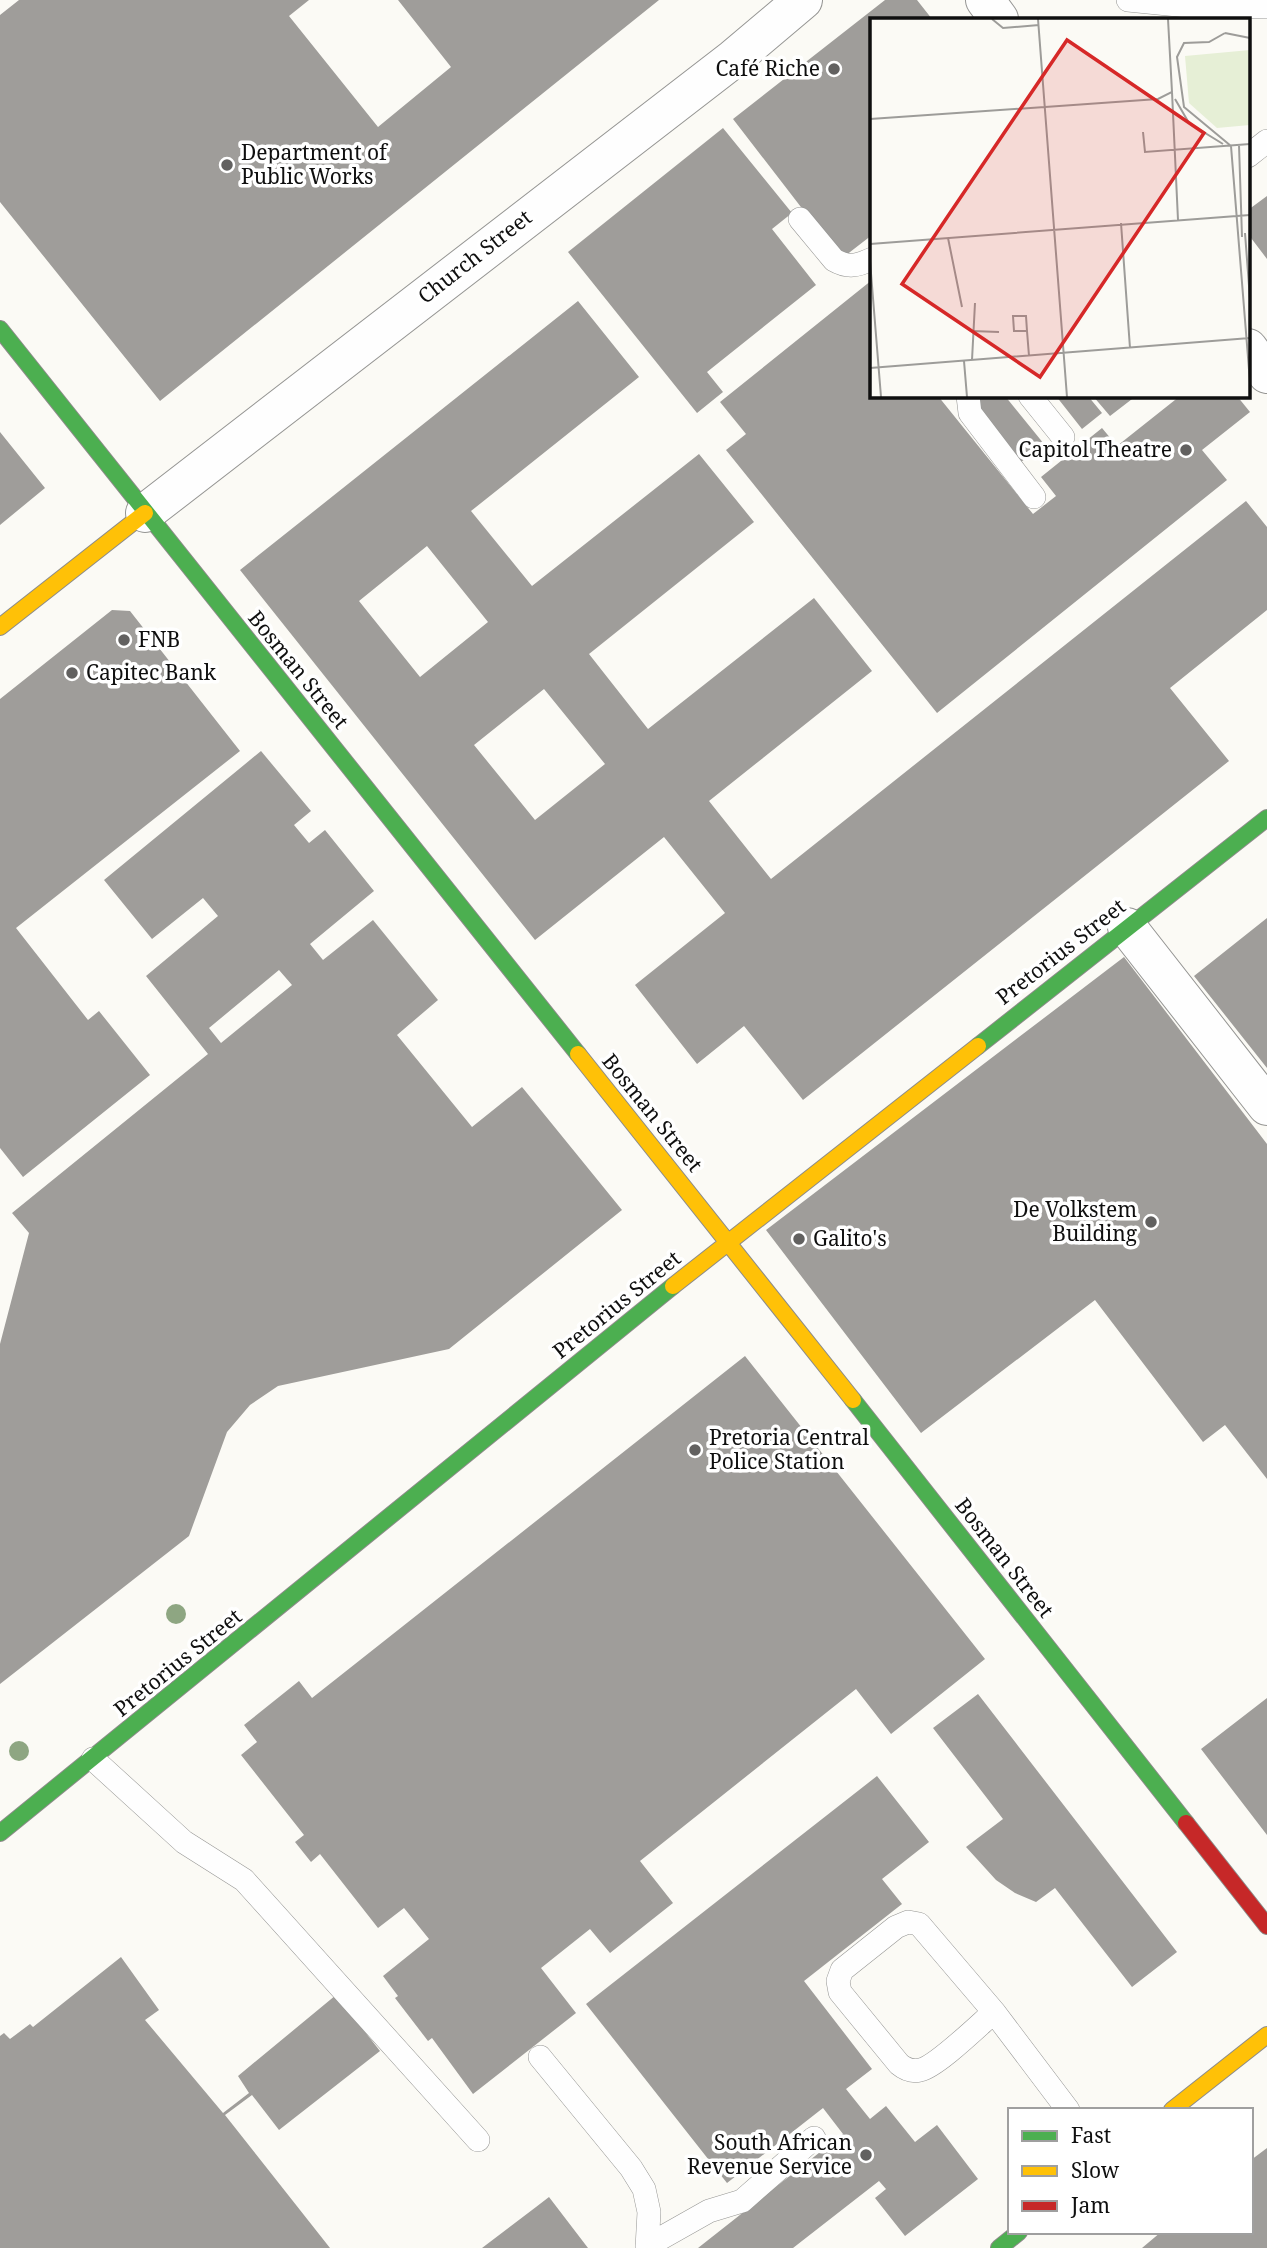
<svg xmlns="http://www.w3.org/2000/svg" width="1267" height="2248" font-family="'Noto Serif',serif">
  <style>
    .building { fill: #9f9d9a; fill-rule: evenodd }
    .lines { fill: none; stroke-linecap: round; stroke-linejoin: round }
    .lane-casing { stroke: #959593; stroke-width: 24 }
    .street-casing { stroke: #959593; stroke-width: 40 }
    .fast-casing { stroke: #8c8b89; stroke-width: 18 }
    .slow-casing { stroke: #8c8b89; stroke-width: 18 }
    .jam-casing { stroke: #8c8b89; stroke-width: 18 }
    .lane { stroke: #fefefe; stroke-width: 23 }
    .street { stroke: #fefefe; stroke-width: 38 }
    .fast { stroke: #4caf50; stroke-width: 16 }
    .slow { stroke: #ffc107; stroke-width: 16 }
    .jam { stroke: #c62828; stroke-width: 16 }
    .tree { fill: #8ea682 }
    .poi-dot { fill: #626160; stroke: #fff; stroke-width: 2.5 }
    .labels { text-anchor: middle; stroke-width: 7; stroke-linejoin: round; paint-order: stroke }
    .poi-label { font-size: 21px; fill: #0f0f0f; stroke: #fff; text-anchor: start }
    .street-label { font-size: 21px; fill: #0f0f0f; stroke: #fff }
    .inset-road { fill: none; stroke: #9d9c99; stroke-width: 2 }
    .view { fill: #d62828; fill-opacity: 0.15; stroke: #d62828; stroke-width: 3.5 }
    .inset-edge { fill: none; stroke: #0f0f0f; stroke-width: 3.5 }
  </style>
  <rect width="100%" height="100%" fill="#fbfaf5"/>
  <path class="building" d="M19,0H309L289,16L378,127L451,67L398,0H659L160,401L0,202V15Z
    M885,0H917L932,19H872V235L841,259L733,119Z
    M723,128L792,213L772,229L816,285L707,372L723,392L697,413L568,252Z
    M1267,196V259L1248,234V210Z
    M872,280V396H938L1033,514L1056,496L1041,477L1102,428L1117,446L1180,396H1237L1250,412L1202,450L1227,480L937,713L726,450L746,434L720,402Z
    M578,301L639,377L471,511L532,586L699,454L754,522L589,654L648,729L814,598L872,671L709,801L771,879L1246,501L1267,527V610L1170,688L1229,761L803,1100L744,1026L697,1064L635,985L725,913L664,837L535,940L240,570ZM427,546L488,622L420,677L359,601ZM544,689L605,764L535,820L474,745Z
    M982,396H1005L1044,444L1021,462L973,403Z
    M1056,396H1088L1102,413L1082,429Z
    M1093,396H1136L1110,416Z
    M0,432L45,488L0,525Z
    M112,610L130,611L240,751L16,928L88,1020L99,1011L150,1075L23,1177L0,1148V699Z
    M261,751L311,811L294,825L309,843L325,830L374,891L310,944L323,960L373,920L438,1000L397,1035L472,1127L522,1087L622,1210L449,1349L278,1386L250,1405L227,1432L189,1536L0,1684V1344L29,1233L12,1213L208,1054L146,976L218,916L203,898L152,939L104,880ZM279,970L292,985L221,1043L209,1028Z
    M1267,918V1068L1194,976Z
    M1124,957L1267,1144V1479L1225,1425L1203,1442L1095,1300L921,1433L766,1230Z
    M745,1356L985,1659L891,1734L856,1689L640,1861L673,1903L610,1953L590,1929L541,1968L576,2013L473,2094L432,2038L428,2041L395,1998L398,1996L383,1976L429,1939L404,1908L378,1928L320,1854L311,1862L295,1842L304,1835L241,1755L257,1742L244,1725L299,1681L312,1698Z
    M978,1694L1177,1952L1132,1987L1055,1888L1036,1902L1015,1893L996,1880L966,1847L1003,1819L933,1728Z
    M1267,1698V1835L1201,1749Z
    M877,1776L929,1842L882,1879L902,1904L804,1981L872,2069L846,2089L870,2119L886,2106L915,2142L937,2125L978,2179L905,2236L875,2198L886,2189L879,2181L793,2248H698L843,2134L823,2108L727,2183L586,2004Z
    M121,1957L159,2010L145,2020L223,2113L249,2093L238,2076L336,1995L380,2051L279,2130L252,2095L225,2115L330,2248H0V2036L4,2033L10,2039L30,2024L33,2027Z
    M1267,2148V2248H1142L1161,2232H1251V2160Z
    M549,2197L588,2248H482L536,2207Z"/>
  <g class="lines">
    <g class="lane-casing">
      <path id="lane" d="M1128,0L1188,6L1267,7
        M1248,156L1267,141
        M800,219L834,260C848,268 857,266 872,259
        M968,396L970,413L1034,497
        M1030,396L1063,437
        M93,1759L184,1842L244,1880L478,2140
        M994,2012C979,2025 936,2067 920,2070C912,2072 905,2069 899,2064L840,1992L838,1981L842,1970L896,1927L908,1922L919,1924L994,2012L1068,2110
        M540,2057L631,2168L644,2189L649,2212L647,2248
        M647,2246L709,2211L742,2201L814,2138"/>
    </g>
    <g class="street-casing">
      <path id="street" d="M985,0L999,19
        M1248,348L1267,374
        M145,513L733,59L803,0
        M1127,927L1267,1106"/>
    </g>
    <g class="fast-casing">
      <path id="fast" d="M0,329L578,1054
        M978,1046L1267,818
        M853,1400L1186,1823
        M0,1833L673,1286
        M999,2248L1019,2232"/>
    </g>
    <g class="slow-casing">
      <path id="slow" d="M0,627L145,513
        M578,1054L853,1400
        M673,1286L978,1046
        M1172,2110L1267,2035"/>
    </g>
    <g class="jam-casing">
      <path id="jam" d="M1186,1823L1267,1926"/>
    </g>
    <use href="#lane" class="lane"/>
    <use href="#street" class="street"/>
    <use href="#fast" class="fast"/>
    <use href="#slow" class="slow"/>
    <use href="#jam" class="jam"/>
  </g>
  <g class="tree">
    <circle cx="176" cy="1614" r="10"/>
    <circle cx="19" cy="1751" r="10"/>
  </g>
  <g class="poi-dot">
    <circle cx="834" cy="69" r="7"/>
    <circle cx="227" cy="165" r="7"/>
    <circle cx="1186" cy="450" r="7"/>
    <circle cx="124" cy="640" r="7"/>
    <circle cx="72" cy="673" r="7"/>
    <circle cx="1151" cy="1222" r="7"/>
    <circle cx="799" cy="1239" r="7"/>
    <circle cx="695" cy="1450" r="7"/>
    <circle cx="866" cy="2155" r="7"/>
  </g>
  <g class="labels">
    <g class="poi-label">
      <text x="820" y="76" text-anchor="end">Café Riche</text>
      <text x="241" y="160">Department of<tspan x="241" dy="24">Public Works</tspan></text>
      <text x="1172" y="457" text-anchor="end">Capitol Theatre</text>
      <text x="138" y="647">FNB</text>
      <text x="86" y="680">Capitec Bank</text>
      <text x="1137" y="1217" text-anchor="end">De Volkstem<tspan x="1137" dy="24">Building</tspan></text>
      <text x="813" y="1246">Galito's</text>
      <text x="709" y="1445">Pretoria Central<tspan x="709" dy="24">Police Station</tspan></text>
      <text x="852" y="2150" text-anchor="end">South African<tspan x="852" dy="24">Revenue Service</tspan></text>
    </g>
    <g class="street-label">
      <text transform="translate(475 257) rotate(-38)" y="7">Church Street</text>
      <text transform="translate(298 670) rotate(51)" y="7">Bosman Street</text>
      <text transform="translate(1061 952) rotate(-38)" y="7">Pretorius Street</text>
      <text transform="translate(652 1113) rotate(51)" y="7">Bosman Street</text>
      <text transform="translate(617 1305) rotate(-39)" y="7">Pretorius Street</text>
      <text transform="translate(1004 1558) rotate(52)" y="7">Bosman Street</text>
      <text transform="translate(178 1663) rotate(-39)" y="7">Pretorius Street</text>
    </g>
  </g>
  <g transform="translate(870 18)">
    <rect width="380" height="380" fill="#fbfaf5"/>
    <path d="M380,32V107L347,110L319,85L315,38Z" fill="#e6efd6"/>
    <path class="inset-road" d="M122,1L133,10L169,7M168,1L197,379M355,15L339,24L314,25L307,39L314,89L361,128M355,15L380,20M302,74L308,202M305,81L319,105L353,126M175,89L288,81L302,74L298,1M0,101L175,89M273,114L275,134L380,126M369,127L372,219M361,128L380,364M251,205L260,330M375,215L380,281M78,220L92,289M0,226L380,197M0,243L11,379M102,313L129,314M157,313H144L143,298H156L157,313L159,338M102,342L105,285M94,343L97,379M0,350L380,320"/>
    <path class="view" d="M197,22L334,115L170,359L32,266Z"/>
    <rect width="380" height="380" class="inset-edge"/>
  </g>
  <rect x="1008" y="2108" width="245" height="126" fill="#ffffff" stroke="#9f9f9f" stroke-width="2"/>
  <rect x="1022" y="2131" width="35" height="10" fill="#4caf50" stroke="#9f9f9f" stroke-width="2"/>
  <text x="1071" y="2143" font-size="21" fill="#0f0f0f">Fast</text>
  <rect x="1022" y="2166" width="35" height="10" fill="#ffc107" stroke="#9f9f9f" stroke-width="2"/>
  <text x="1071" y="2178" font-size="21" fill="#0f0f0f">Slow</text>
  <rect x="1022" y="2201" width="35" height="10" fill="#c62828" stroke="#9f9f9f" stroke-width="2"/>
  <text x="1071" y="2213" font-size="21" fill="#0f0f0f">Jam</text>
</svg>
